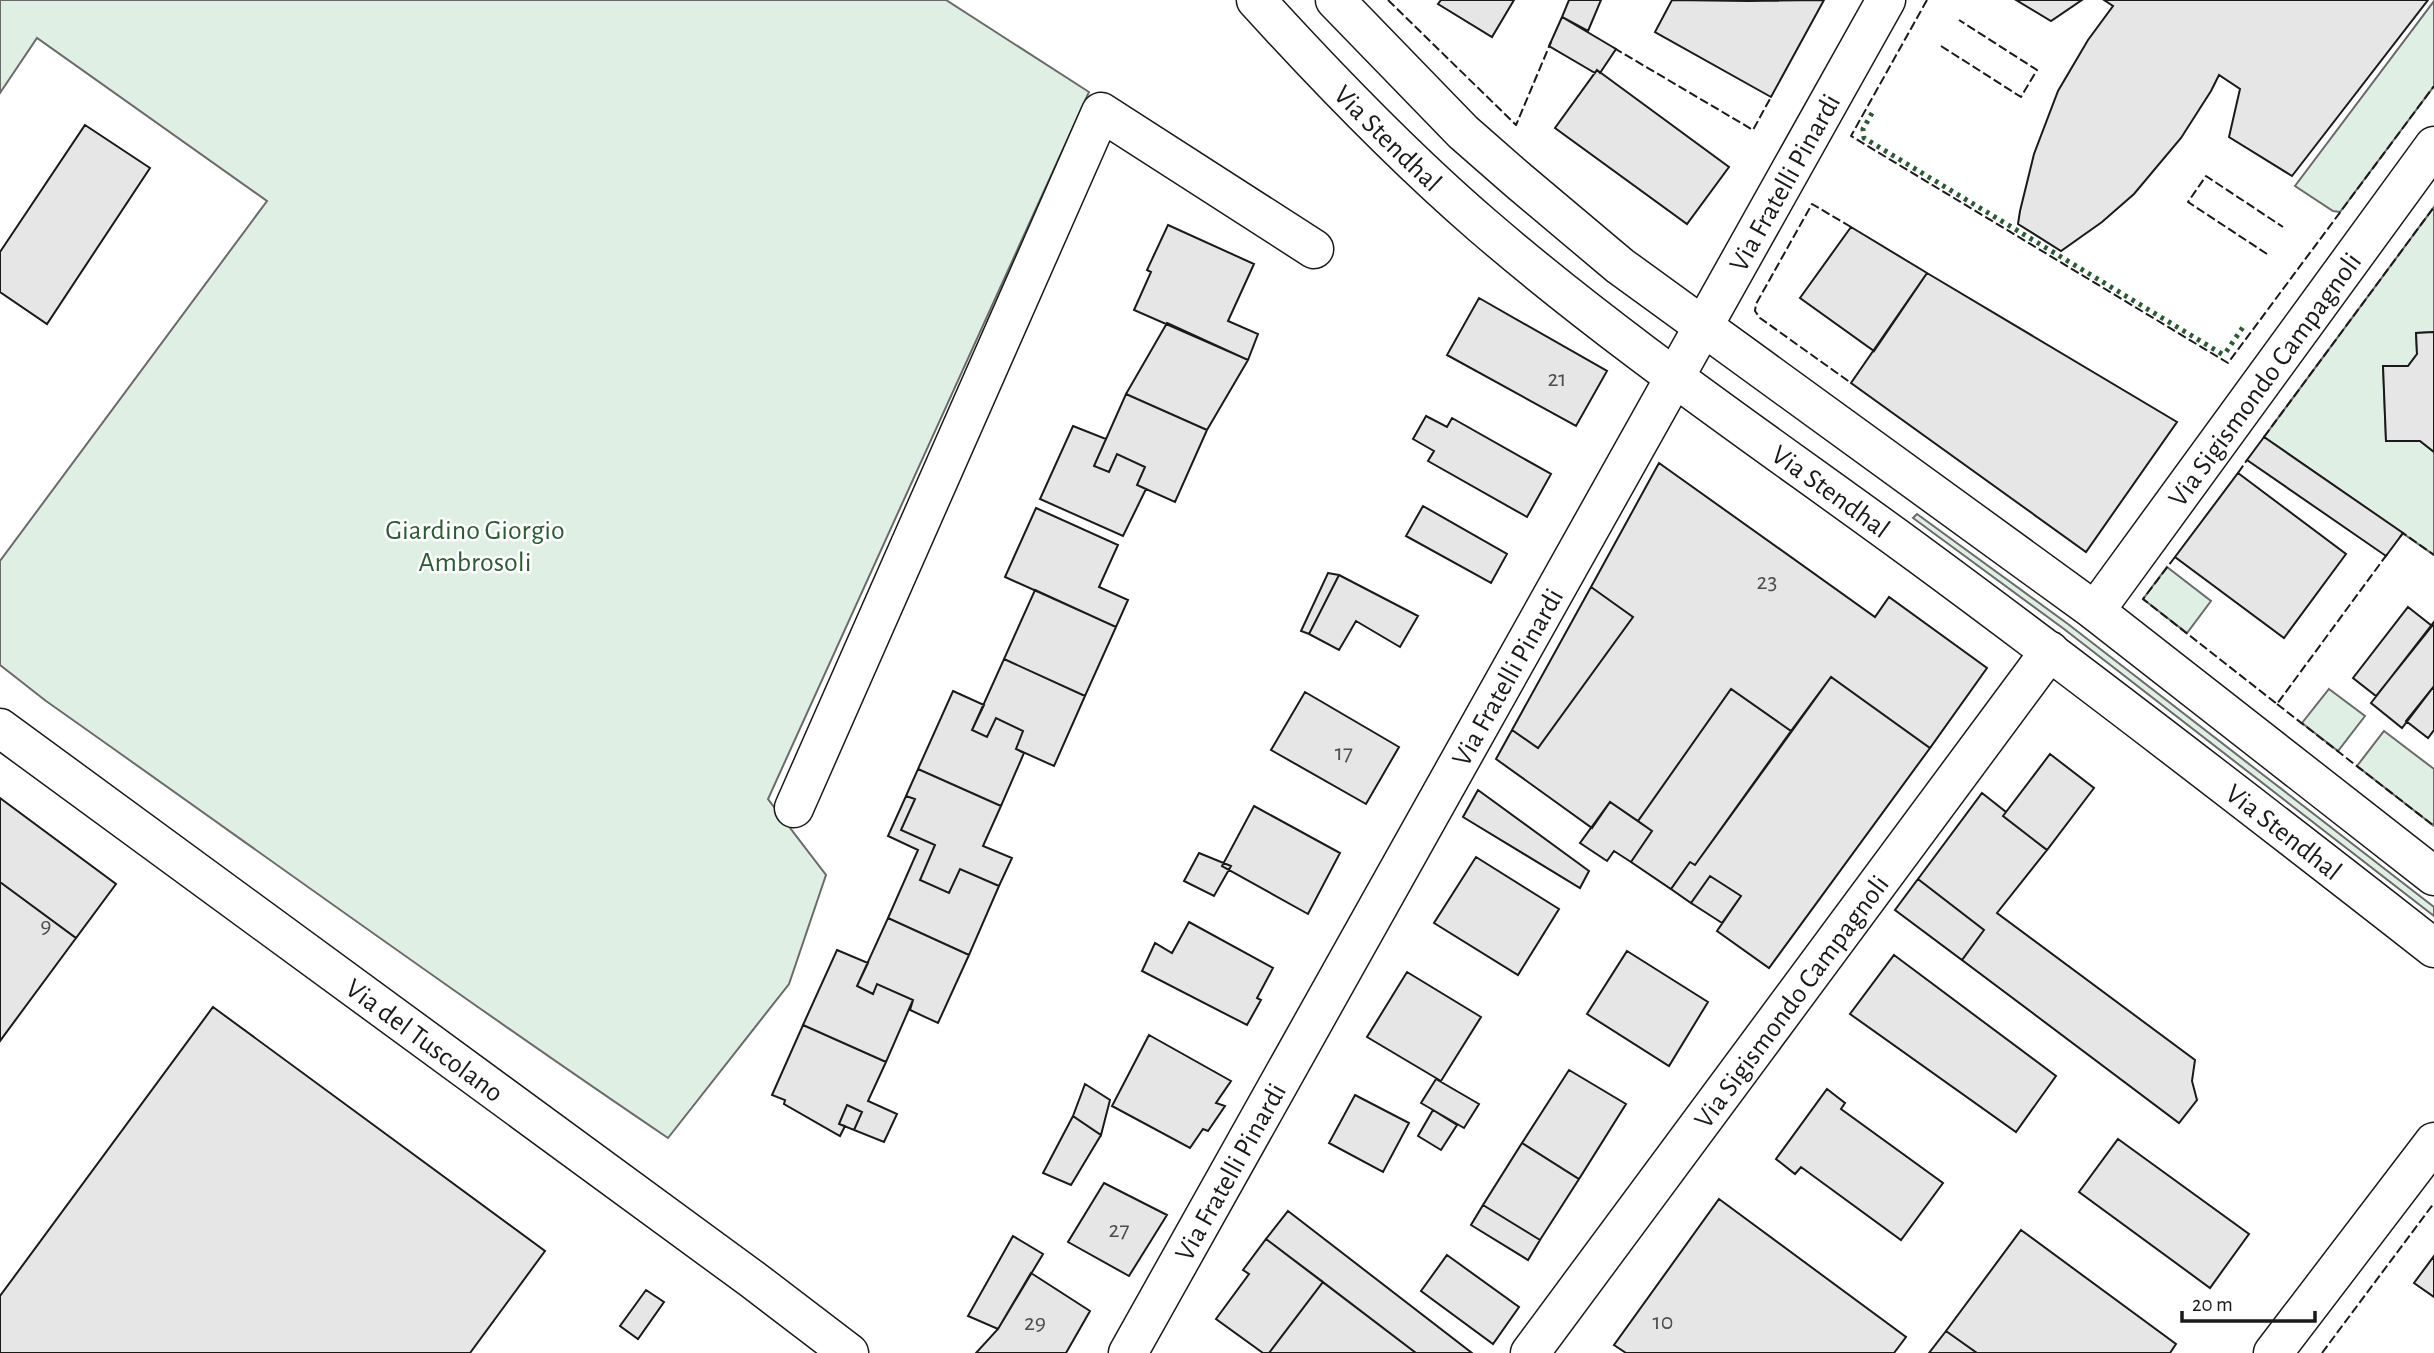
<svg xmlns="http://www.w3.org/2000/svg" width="2434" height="1353" font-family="'Alegreya Sans',sans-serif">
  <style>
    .green { fill: #e0efe3; stroke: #6a6a6a; stroke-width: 2 }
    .building { fill: #e6e6e6; stroke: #1a1a1a; stroke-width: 2 }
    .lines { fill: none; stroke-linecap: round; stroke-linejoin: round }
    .minor-casing { stroke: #1a1a1a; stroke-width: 41 }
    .major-casing { stroke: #1a1a1a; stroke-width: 41 }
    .minor { stroke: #fff; stroke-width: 38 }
    .major { stroke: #fff; stroke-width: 38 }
    .hedge { stroke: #2b5a34; stroke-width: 5; stroke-dasharray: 3.5 5; stroke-linecap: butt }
    .fence { stroke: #1a1a1a; stroke-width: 2; stroke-dasharray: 9 3.5; stroke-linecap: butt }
    .labels { text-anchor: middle; stroke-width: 5; stroke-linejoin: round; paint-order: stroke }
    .number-label { font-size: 24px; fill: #4d4d4d }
    .street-label { font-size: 28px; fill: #1a1a1a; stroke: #fff }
    .park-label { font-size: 28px; fill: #2b5a34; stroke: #fff }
  </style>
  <rect width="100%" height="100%" fill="#fff"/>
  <path class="green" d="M0,0H946L1089,92L768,799L826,875L789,984L668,1138C458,996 253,847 46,701L0,665V561L267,201L37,38L0,93Z
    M2434,1V86L2340,212L2333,211L2295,186Z
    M2434,207V332L2416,333L2417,354L2408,366H2383L2386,441H2420L2434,452V555L2264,437Z
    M1917,514L2068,624L2434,907V916L2064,629L1913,518Z
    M2167,567L2211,601L2187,633L2143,599Z
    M2329,689L2365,716L2338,751L2302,723Z
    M2384,731L2434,769V826L2357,766Z"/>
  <path class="building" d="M1441,0H1514L1492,37L1438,4Z
    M1569,0H1601L1588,31L1562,17Z
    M1672,0L1749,1L1824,0L1771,97L1655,32Z
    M2016,0H2082L2051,21Z
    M2104,0H2428L2292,176L2229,137L2240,89L2219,75L2211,91L2181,138L2134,194L2102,222L2061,251L2018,224L2020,211L2034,154L2058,91L2088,40L2113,6Z
    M1562,17L1616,49L1600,73L1597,70L1595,73L1549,46Z
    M1597,70L1729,167L1687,224L1555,128Z
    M85,125L150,168L47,324L0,292V252Z
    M1168,225L1254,264L1228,321L1258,334L1248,360L1134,310L1151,272L1147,270Z
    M1851,227L1927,273L1874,351L1800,298Z
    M1927,273L2177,422L2086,552L1851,383Z
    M1479,298L1607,371L1576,426L1447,355Z
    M1167,323L1248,360L1207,430L1126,394Z
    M2434,332V452L2420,441H2386L2383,366H2408L2417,354L2416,333Z
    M1126,394L1207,430L1175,502L1137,485L1145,467L1117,454L1109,472L1094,466Z
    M1426,416L1447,427L1452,418L1551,474L1527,517L1428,461L1434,451L1413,439Z
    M1073,426L1106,439L1094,466L1109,472L1117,454L1145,467L1137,485L1146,489L1123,536L1040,499Z
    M2264,437L2403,533L2386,556L2247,460Z
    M1659,463L1875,617L1889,597L1987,668L1930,748L1831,677L1791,731L1731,689L1638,821L1610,802L1592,828L1496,759L1512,730L1538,748L1633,617L1591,587Z
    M2238,473L2346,554L2284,638L2175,557Z
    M1423,506L1507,554L1491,583L1406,536Z
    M1036,508L1118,545L1099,587L1128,600L1116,627L1005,577Z
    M1328,573L1339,575L1309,634L1301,631Z
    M1339,575L1418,616L1400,647L1356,621L1339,650L1309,634Z
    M1591,587L1633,617L1538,748L1512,730Z
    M1035,590L1116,627L1085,696L1004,659Z
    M2408,607L2432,626L2376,696L2353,678Z
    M2434,622V686L2402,728L2371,703Z
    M1004,659L1085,696L1054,766L1016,749L1023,731L996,718L987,737L972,730Z
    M1831,677L1930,748L1769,968L1717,931L1741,896L1710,876L1691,903L1671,889L1690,862L1695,865Z
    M2434,686V730L2428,738L2406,721Z
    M1731,689L1791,731L1695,865L1690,862L1671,889L1631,862L1652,831L1638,821Z
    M953,691L984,705L972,730L987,737L996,718L1023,731L1016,749L1024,753L1001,806L918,769Z
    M1305,692L1399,747L1366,804L1271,750Z
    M2050,754L2094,788L2047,850L2003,816Z
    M918,769L1001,806L983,846L1012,858L999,886L960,869L949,893L920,880L935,845L901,830L915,799L906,796Z
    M1478,790L1589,871L1580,888L1463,817Z
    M1982,793L2006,812L2003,816L2047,850L1997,913L2195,1060L2192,1081L2197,1100L2179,1123L1962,960L1984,930L1918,879Z
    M906,796L915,799L901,830L935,845L920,880L949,893L960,869L999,886L969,955L888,918L918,850L888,836Z
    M0,798L116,884L76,938L0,882Z
    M1610,802L1652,831L1631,862L1614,851L1607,861L1580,843Z
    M1254,806L1340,853L1308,914L1222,866Z
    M1199,853L1231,866L1214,896L1184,881Z
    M1476,857L1559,909L1518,975L1434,923Z
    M1710,876L1741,896L1722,923L1691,903Z
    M1918,879L1984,930L1962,960L1895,910Z
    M0,882L76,938L0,1041Z
    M888,918L969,955L938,1023L910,1010L913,1000L877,984L873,994L857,986Z
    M1189,922L1273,968L1257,998L1261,1000L1247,1025L1142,971L1155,943L1172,953Z
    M837,950L868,963L857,986L873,994L877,984L913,1000L886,1062L803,1025Z
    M1627,951L1708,1002L1669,1066L1587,1014Z
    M1894,955L2056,1076L2016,1132L1850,1014Z
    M1407,972L1481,1017L1441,1081L1367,1037Z
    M213,1007L545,1251L470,1353H0V1296Z
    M803,1025L886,1062L868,1101L897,1114L884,1142L854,1130L862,1112L847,1105L839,1124L845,1126L840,1136L784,1104L785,1100L772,1095Z
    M1149,1035L1231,1081L1216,1103L1225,1106L1208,1131L1203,1129L1190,1148L1112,1106Z
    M1569,1070L1626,1104L1579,1179L1522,1143Z
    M1436,1079L1479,1104L1464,1128L1421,1103Z
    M1085,1084L1110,1100L1101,1135L1073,1116Z
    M1827,1089L1845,1103L1841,1109L1943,1183L1901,1240L1801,1167L1795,1174L1776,1159Z
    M1355,1095L1409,1123L1383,1172L1329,1143Z
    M847,1105L862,1112L854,1130L839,1124Z
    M1433,1110L1457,1125L1441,1150L1418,1136Z
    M1073,1116L1101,1135L1071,1185L1043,1173Z
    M2118,1139L2249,1234L2210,1288L2079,1192Z
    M1522,1143L1579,1179L1540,1240L1483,1205Z
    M1104,1183L1167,1215L1129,1276L1068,1242Z
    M1719,1199L1906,1337L1894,1353H1626L1614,1345Z
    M1483,1205L1540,1240L1528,1260L1471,1225Z
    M1288,1211L1472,1353H1416L1266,1239Z
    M2021,1230L2176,1344L2170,1353H1977L1946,1331Z
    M1013,1236L1043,1254L998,1329L968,1316Z
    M1266,1239L1323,1282L1269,1353H1263L1216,1319L1249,1274L1243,1270Z
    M1447,1255L1519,1307L1493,1344L1421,1291Z
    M2434,1256V1297L2414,1283Z
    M1031,1273L1090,1311L1066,1353H976L998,1329Z
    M1323,1282L1416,1353H1269Z
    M646,1290L664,1302L638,1339L620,1326Z
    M1946,1331L1977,1353H1929Z"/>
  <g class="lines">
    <g class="minor-casing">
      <g id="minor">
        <path id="s1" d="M2095,611L2434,146"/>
        <path id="s2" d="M0,728L752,1279L849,1353"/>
        <path d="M794,808L1101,112L1314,249"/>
        <path id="s3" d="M1128,1353L1886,0"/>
        <path id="s4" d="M1530,1353L2050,651"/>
        <path d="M2273,1353L2434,1142"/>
      </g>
    </g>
    <g class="major-casing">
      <g id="major">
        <path id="s5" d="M1256,0C1328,79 1402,156 1482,225C1621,345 1773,447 1920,555C2094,683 2264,815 2434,948"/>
        <path d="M1335,0L1463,132L1519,181L1620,266L2095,611L2434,876"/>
      </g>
    </g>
    <use href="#minor" class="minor"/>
    <use href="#major" class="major"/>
    <path class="hedge" d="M1872,113L1863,129L1864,138L2222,354L2226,352L2243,327"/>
    <path class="fence" d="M1388,0L1516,125L1551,42
      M1927,0L1851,136L2228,363L2434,86
      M1941,46L2021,97L2037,70L1959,20
      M1614,48L1753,130L1771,97
      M1851,227L1812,204L1756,304L1755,311L1760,318L1851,383
      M2267,254L2188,202L2206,176L2283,227
      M2264,437L2434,207
      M2238,473L2247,460
      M2400,537L2403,533L2434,555
      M2175,557L2143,599L2277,704L2388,553
      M2277,704L2434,826
      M2322,1353L2434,1203"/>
  </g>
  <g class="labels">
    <g class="number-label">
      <text x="1557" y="386">21</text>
      <text x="1767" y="589">23</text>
      <text x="1344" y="760">17</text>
      <text x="46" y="933">9</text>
      <text x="1119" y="1237">27</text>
      <text x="1663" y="1329">10</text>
      <text x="1035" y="1330">29</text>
    </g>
    <g class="street-label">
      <text dy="10" stroke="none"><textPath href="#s5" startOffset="191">Via Stendhal</textPath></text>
      <text dy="10" stroke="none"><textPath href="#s3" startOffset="1342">Via Fratelli Pinardi</textPath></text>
      <text dy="10" stroke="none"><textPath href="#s1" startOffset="287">Via Sigismondo Campagnoli</textPath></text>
      <text dy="10" stroke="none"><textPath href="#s5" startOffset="758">Via Stendhal</textPath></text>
      <text dy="10" stroke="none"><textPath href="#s3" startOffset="775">Via Fratelli Pinardi</textPath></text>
      <text dy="10" stroke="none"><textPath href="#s5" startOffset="1325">Via Stendhal</textPath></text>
      <text dy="10" stroke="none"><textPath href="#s4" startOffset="438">Via Sigismondo Campagnoli</textPath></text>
      <text dy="10" stroke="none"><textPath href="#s2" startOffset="527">Via del Tuscolano</textPath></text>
      <text dy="10" stroke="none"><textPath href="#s3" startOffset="208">Via Fratelli Pinardi</textPath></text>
    </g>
    <g class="park-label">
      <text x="475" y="539">Giardino Giorgio<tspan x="475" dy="32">Ambrosoli</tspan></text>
    </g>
  </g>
  <path d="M2182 1311v10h133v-10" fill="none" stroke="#1a1a1a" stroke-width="3.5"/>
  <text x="2192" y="1311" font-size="21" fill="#1a1a1a" stroke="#ffffff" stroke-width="5" paint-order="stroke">20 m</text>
</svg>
